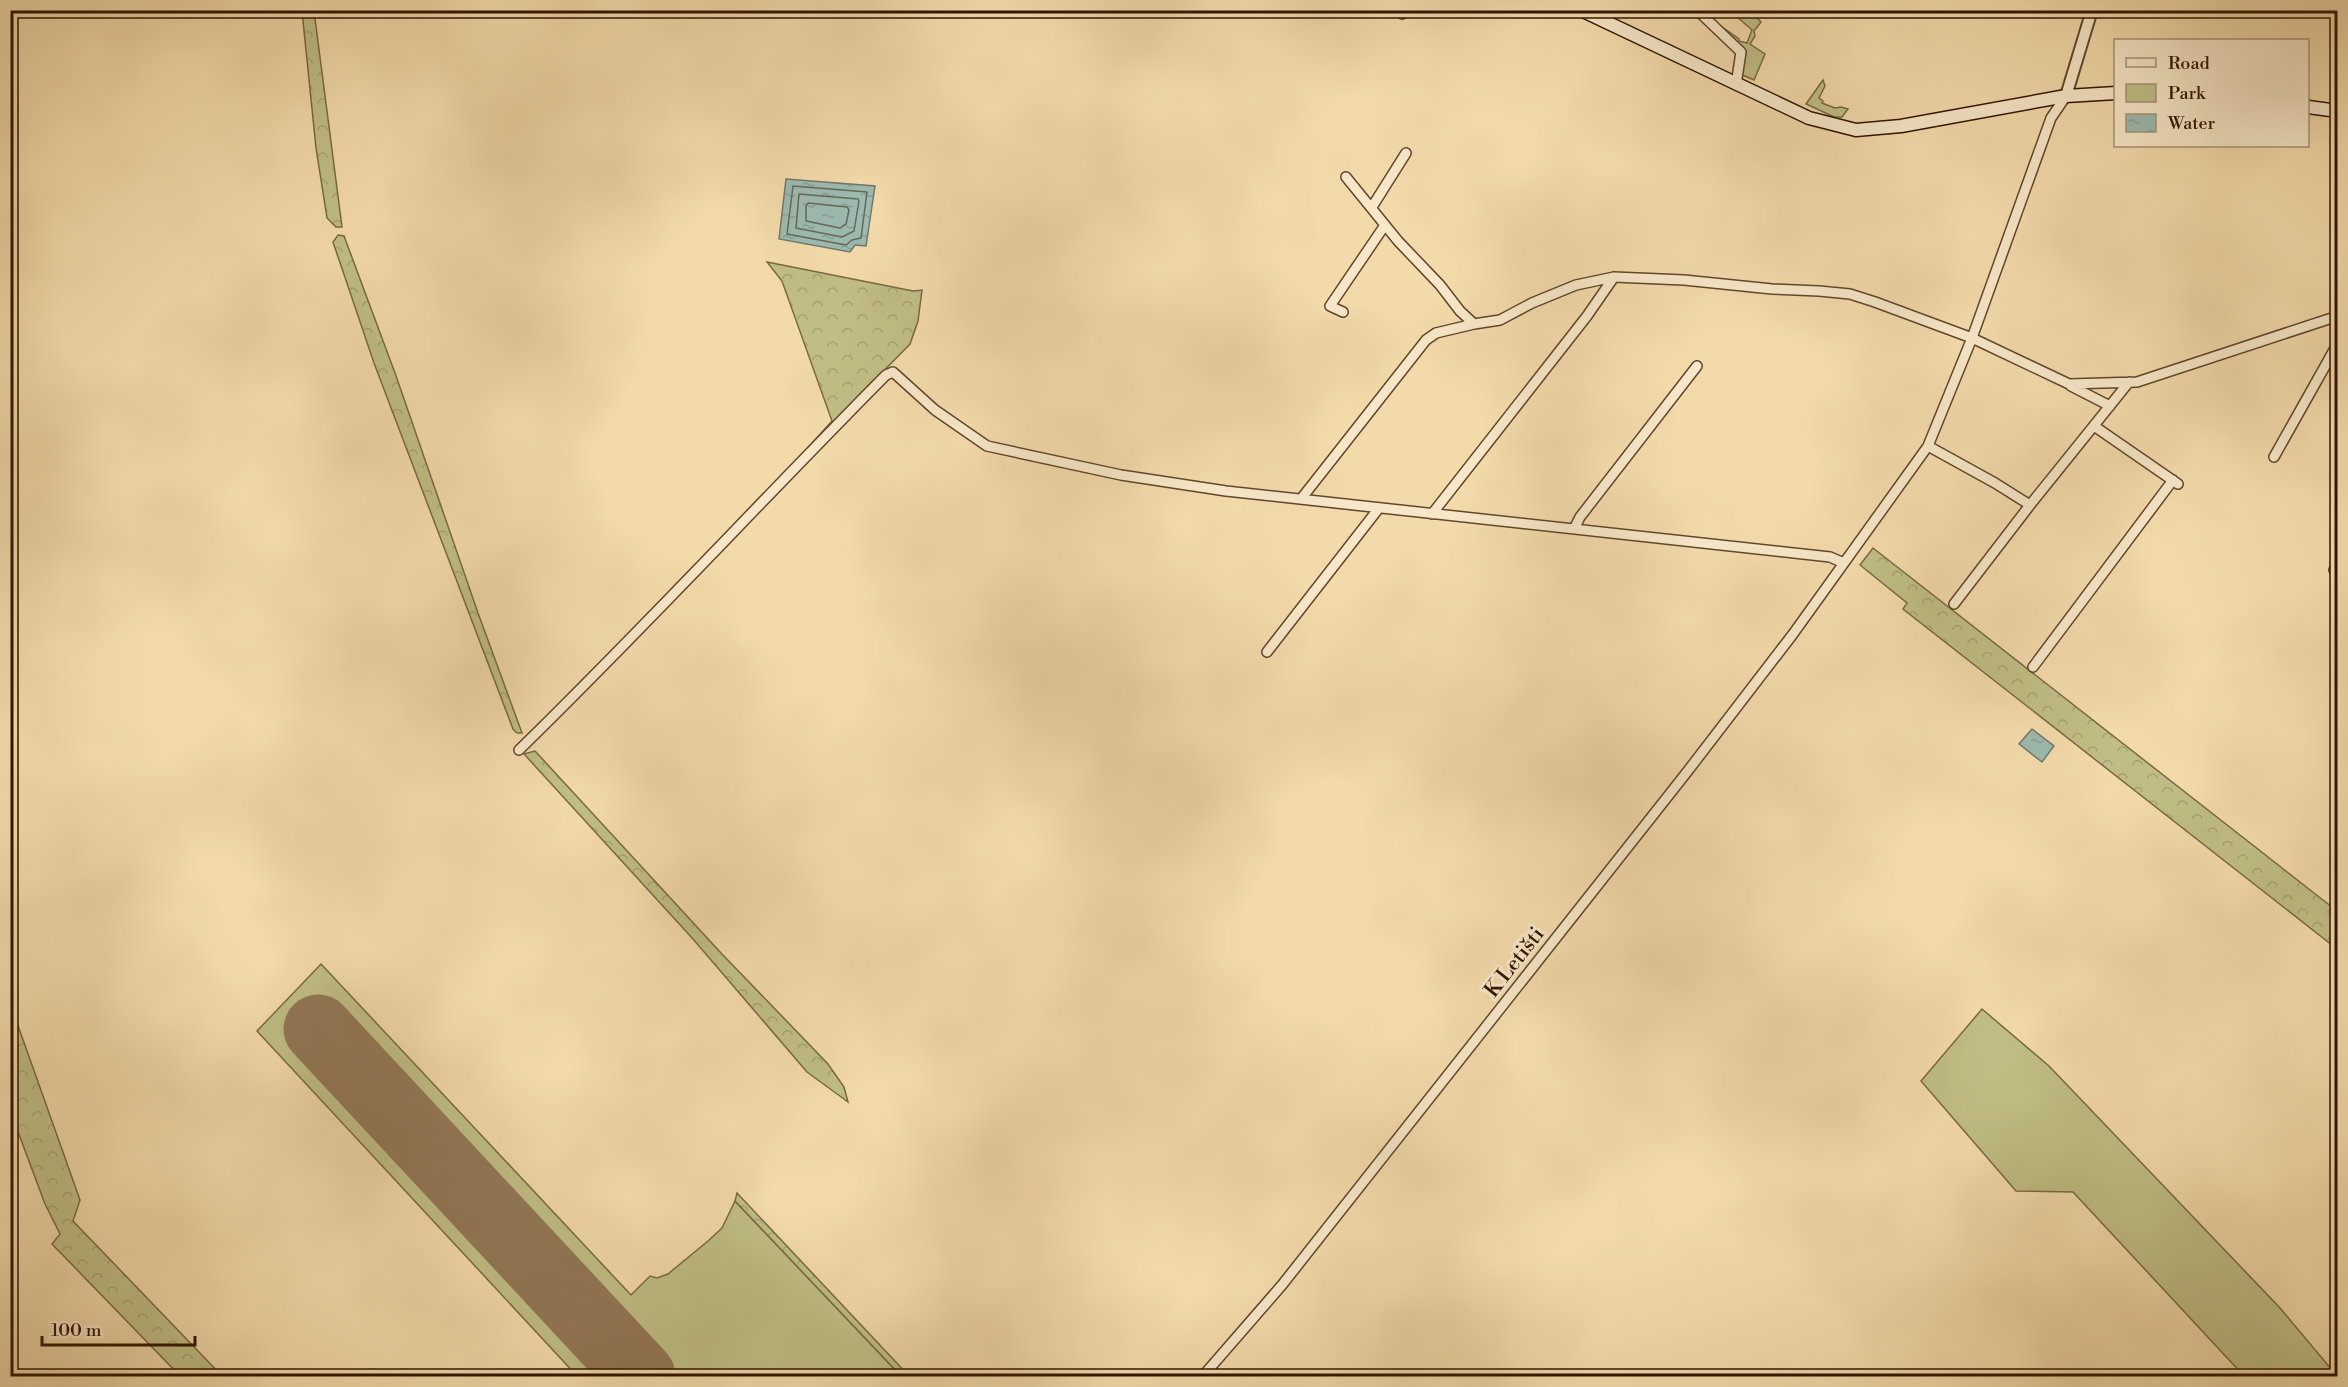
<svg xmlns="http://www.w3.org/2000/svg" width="2348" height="1387" font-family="'Libre Bodoni',serif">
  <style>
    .green { fill: #c0be86; stroke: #786943; stroke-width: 1.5 }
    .forest { fill: url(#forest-crowns); stroke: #786943; stroke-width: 1.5 }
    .water { fill: url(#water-ripples); stroke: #717869; stroke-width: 1.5 }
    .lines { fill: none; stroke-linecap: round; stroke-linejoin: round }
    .shore { stroke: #666758; stroke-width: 1.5 }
    .runway { stroke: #927756; stroke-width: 69 }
    .minor-casing { stroke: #61462b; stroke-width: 12 }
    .tertiary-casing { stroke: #61462b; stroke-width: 14 }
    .secondary-casing { stroke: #301400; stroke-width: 15 }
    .minor { stroke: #f7e7c8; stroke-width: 9 }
    .tertiary { stroke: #f7e7c8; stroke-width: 10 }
    .secondary { stroke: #f7e7c8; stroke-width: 12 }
    .labels { text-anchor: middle; stroke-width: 6; stroke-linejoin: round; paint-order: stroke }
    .street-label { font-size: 21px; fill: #301400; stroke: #f7e7c8 }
  </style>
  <defs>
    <pattern id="forest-crowns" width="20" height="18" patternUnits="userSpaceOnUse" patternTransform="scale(1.5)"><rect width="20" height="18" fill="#c0be86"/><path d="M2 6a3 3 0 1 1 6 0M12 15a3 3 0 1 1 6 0" fill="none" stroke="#a5a272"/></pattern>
    <pattern id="water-ripples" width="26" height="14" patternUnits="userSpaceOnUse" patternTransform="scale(1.5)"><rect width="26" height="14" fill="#9cbaaf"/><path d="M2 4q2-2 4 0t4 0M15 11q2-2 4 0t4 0" fill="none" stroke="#879f95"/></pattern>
  </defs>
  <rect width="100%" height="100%" fill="#f3daab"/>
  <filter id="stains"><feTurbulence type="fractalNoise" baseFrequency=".00333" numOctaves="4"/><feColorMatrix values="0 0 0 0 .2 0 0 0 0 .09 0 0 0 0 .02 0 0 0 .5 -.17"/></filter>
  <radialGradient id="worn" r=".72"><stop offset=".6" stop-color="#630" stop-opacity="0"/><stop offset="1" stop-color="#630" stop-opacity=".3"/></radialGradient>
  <path class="green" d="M1740,11H1750L1761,22L1754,31L1755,36L1750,44L1765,54L1754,80L1740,74L1744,53L1715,22L1739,39V41L1747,43L1752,30L1736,16Z
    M1823,80L1825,86L1819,98L1823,101L1822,103L1835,108L1841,107L1848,109L1842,117H1834L1806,104Z
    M321,964L631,1295L650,1276L657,1278L668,1274L708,1241L722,1228L735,1201L901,1376H577L257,1031Z
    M1982,1009L2049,1066L2280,1308L2337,1376H2244L2073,1192L2016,1191L1921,1081Z"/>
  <path class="forest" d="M302,11H314L342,227H336L327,218L316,148Z
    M338,235L344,236L395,373L478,613L522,733H517L513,729L374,363L333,242Z
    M767,262L913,291L922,290L918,321L910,344L805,451L832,421L782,281Z
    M1873,548L2337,911V949L1903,609L1907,603L1860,565Z
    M535,751L721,953L828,1064L844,1087L848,1102L807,1072L693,939L524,754Z
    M11,1006L80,1200L73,1221L222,1376H180L52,1244L60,1234L45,1204L11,1113Z
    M737,1193L909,1376H901L735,1201Z"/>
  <path class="water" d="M786,179L875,186L866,246L855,245L850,252L779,239Z
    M2032,729L2054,746L2042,762L2019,744Z"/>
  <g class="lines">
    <path class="shore" d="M793,186L867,192L861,238L852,240L846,245L787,234Z
      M799,194L858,199L859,201L854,231L842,237L796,228Z
      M808,203L847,207L849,210L846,224L840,228L806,221V206Z"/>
    <path class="runway" d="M318,1029L641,1376"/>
    <g class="minor-casing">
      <path id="minor" d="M1399,10L1402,14
        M1697,10L1741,52L1736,85
        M1604,22L1612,10
        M1346,177L1398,241L1440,285L1460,311L1474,324L1500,320L1532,303L1576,285L1614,277L1684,280L1772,289L1819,291L1850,294L1875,302L1972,338L2069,384L2137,382L2338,316
        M1372,207L1406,153
        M1343,312L1330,306L1385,225
        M2071,386L2110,406
        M2094,426L2178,484
        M1928,446L1995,483L2030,505L2129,382
        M2274,457L2338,343
        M1301,499L1426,340L1436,333L1474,324
        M1432,514L1587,316L1614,277
        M1574,529L1580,517L1697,366
        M2334,570L2338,563
        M1954,604L2030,505
        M1267,652L1379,508
        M2033,667L2173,480
        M519,750C644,628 763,499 886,375L893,372L935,410L987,446L1121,475L1226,491L1830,557L1844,563
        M1203,1376L1282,1285L1687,772L1793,634L1928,446L1972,338L2051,118L2066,96"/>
    </g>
    <g class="tertiary-casing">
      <path id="tertiary" d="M2066,96L2092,10"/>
    </g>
    <g class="secondary-casing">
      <path id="secondary" d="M1581,10L1809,118L1856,130L1901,126L2066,96L2116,93
        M2308,107L2338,111"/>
    </g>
    <use href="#minor" class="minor"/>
    <use href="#tertiary" class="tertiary"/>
    <use href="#secondary" class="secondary"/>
  </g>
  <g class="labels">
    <g class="street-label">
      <text transform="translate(1514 962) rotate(-52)" y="7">K Letišti</text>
    </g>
  </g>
  <rect width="2348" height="1387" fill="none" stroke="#f3daab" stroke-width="36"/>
  <rect x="12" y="12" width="2324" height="1363" fill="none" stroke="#301400" stroke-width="3"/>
  <rect x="18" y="18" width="2312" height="1351" fill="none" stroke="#301400" stroke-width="1.5"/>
  <rect x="2114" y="39" width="195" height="108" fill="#f7e7c8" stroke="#a79378" stroke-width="1.5"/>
  <rect x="2126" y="58" width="30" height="9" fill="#f7e7c8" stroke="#a79378" stroke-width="1.5"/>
  <text x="2168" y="69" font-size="18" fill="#301400">Road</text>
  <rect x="2126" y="84" width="30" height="18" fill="#c0be86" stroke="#a79378" stroke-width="1.5"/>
  <text x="2168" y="99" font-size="18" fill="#301400">Park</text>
  <rect x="2126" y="114" width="30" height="18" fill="url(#water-ripples)" stroke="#a79378" stroke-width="1.5"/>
  <text x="2168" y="129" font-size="18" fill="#301400">Water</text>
  <path d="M42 1336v9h153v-9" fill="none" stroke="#301400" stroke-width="3"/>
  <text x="51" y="1336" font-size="18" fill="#301400" stroke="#f7e7c8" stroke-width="4.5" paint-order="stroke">100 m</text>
  <rect width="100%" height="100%" filter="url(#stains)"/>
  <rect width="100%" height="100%" fill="url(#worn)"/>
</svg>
